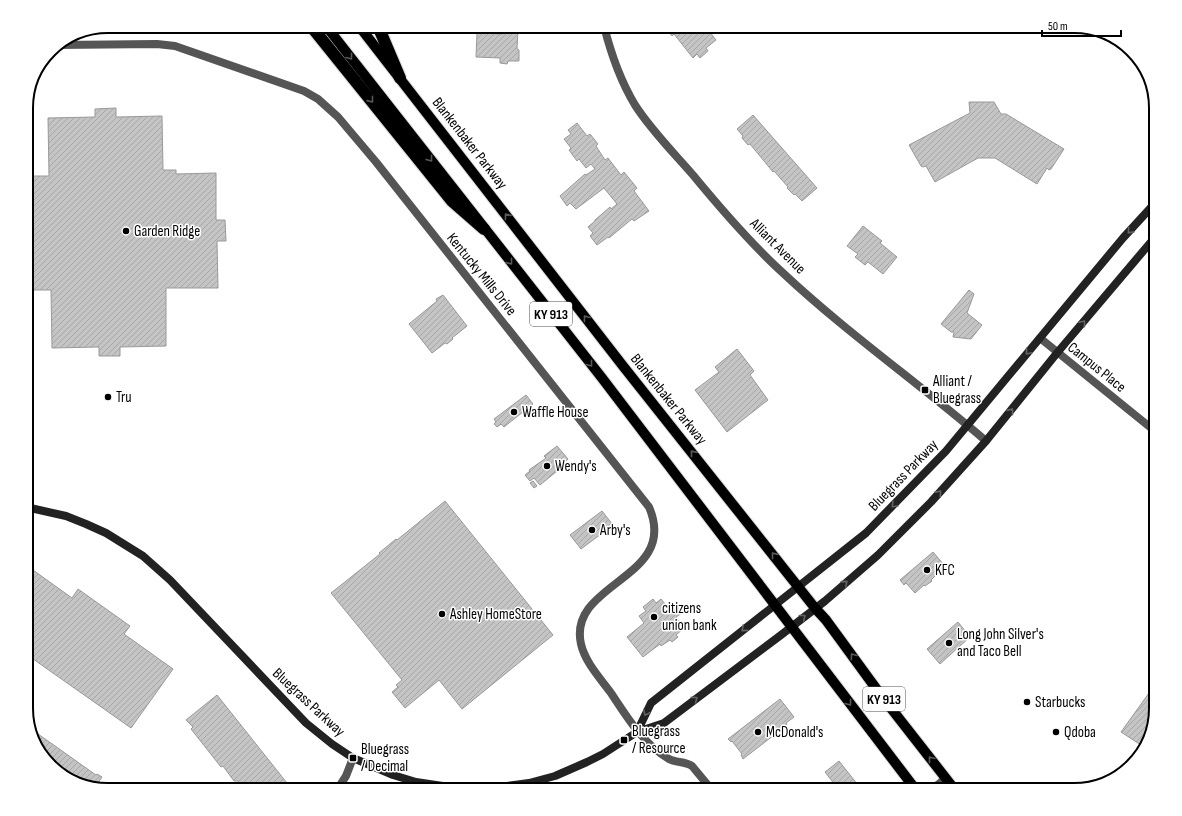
<svg xmlns="http://www.w3.org/2000/svg" width="1182" height="816" font-family="'Sofia Sans Condensed',sans-serif">
  <style>
    .building { fill: url(#building-hatch); stroke: #999 }
    .lines { fill: none; stroke-linecap: round; stroke-linejoin: round }
    .primary-casing { stroke: #dbdbdb; stroke-width: 12 }
    .highway-casing { stroke: #dbdbdb; stroke-width: 14 }
    .street { stroke: #555; stroke-width: 8 }
    .secondary { stroke: #222; stroke-width: 8 }
    .primary { stroke: #000; stroke-width: 10 }
    .highway { stroke: #000; stroke-width: 12 }
    .oneway { stroke: #595959 }
    .oneway2 { stroke: #646464 }
    .poi-dot { fill: #000; stroke: #fff; stroke-width: 1.5 }
    .labels { text-anchor: middle; stroke-width: 3; stroke-linejoin: round; paint-order: stroke }
    .shield { fill: #fff; stroke: #4c4c4c; stroke-width: 1 }
    .shield-label { font-size: 14px; font-weight: bold; fill: #000 }
    .street-label { font-size: 15px; fill: #000; stroke: #fff }
    .poi-label { font-size: 15px; fill: #000; stroke: #fff; text-anchor: start }
    .rim { fill: none; stroke: #000; stroke-width: 2 }
  </style>
  <defs>
    <pattern id="building-hatch" width="6" height="6" patternUnits="userSpaceOnUse"><rect width="6" height="6" fill="#c4c4c4"/><path d="M-1 1l2-2M0 6l6-6M5 7l2-2" fill="none" stroke="#a7a7a7"/></pattern>
  </defs>
  <rect width="100%" height="100%" fill="#fff"/>
  <path class="building" d="M664,26H705L716,40L706,48L708,51L700,58L697,54L693,58L674,34L672,36Z
    M502,29H518L517,49L519,50V61H508L507,64L500,63V58L476,57L477,33L502,34Z
    M969,102H994L1001,114H1006L1064,149L1051,169L1049,170L1047,168L1037,184L995,158H978L935,182L926,166L923,167L921,166L909,145L970,113Z
    M116,108V117L162,116L163,170H176V174L216,173V220H225L226,241H217L218,288H166V346L120,347V356H99V347L52,348L51,290H26V176H49L48,118L95,117V109Z
    M753,115L817,188L802,201L795,194L794,195L787,188L788,187L774,171L773,172L750,144L748,145L742,138L743,136L737,129Z
    M577,123L587,136L590,134L598,144L596,146L605,160L608,158L621,175L624,172L637,188L634,191L649,211L634,221L632,219L609,238L608,237L597,245L590,236L593,233L588,227L595,221V220L610,207L611,209L617,204L604,188L576,209L570,203L567,206L560,196L585,174L586,175L595,169L591,164L586,168L579,159L577,161L569,150L571,148L564,139L571,134L568,130Z
    M863,226L882,241L880,243L897,257L883,274L868,262L865,265L855,257L858,254L847,246Z
    M969,290L974,294L967,313L982,325L971,339L953,337L954,332H951L941,324Z
    M443,295L467,326L452,338L453,339L447,344L445,343L432,353L409,324L437,301L436,299Z
    M737,349L754,371L750,375L768,400L727,432L695,390L719,372L715,367Z
    M526,395L533,404L504,427L501,424L497,427L494,424L496,422L494,419Z
    M557,446L568,459L560,465L562,467L540,485L534,478L530,481L525,475L530,471L529,470L546,458L544,456Z
    M533,481L537,486L534,488L530,483Z
    M445,501L553,635L462,709L439,680L405,708L392,692L398,687L396,685L402,680L331,593L380,554L379,553L396,539L397,540Z
    M602,511L613,525L581,549L570,535Z
    M933,552L945,566L931,580L932,581L925,586L924,585L915,593L906,583L904,585L900,580Z
    M26,565L72,598L78,589L130,626L124,634L173,669L131,728L26,654Z
    M653,599L656,603L661,599L670,610L677,605L682,613L676,617L684,628L676,635L678,637L672,642L670,640L661,646L660,644L643,657L627,637L644,623L639,616L646,611L643,607Z
    M958,622L970,637L940,664L927,649Z
    M1149,693L1156,698V708L1144,747L1121,732Z
    M217,695L287,783L283,787L276,786L275,790H244L245,784H240L238,781H234L223,766L221,767L191,729L193,727L186,720Z
    M780,699L794,717L786,723L787,725L743,759L741,755L742,754L732,741L731,742L728,739Z
    M31,729L96,775L97,774L102,777L96,786L62,776L37,749Z
    M839,761L862,790H839L825,772Z
    M671,784L675,790H664Z
    M1062,786L1065,790H1056Z"/>
  <g class="lines">
    <g class="primary-casing">
      <path id="primary" d="M326,26L602,378L916,790
        M359,26L623,366L815,608L826,620L883,698L955,790"/>
    </g>
    <g class="highway-casing">
      <path id="highway" d="M311,26L452,201L484,229
        M378,26L400,78"/>
    </g>
    <path class="street" d="M604,26C611,54 620,80 635,105C651,130 673,152 693,175C721,209 750,243 783,273C847,333 920,384 986,441
      M57,45L157,44L175,46L304,91L318,99L338,117L376,162L649,507C680,579 567,582 581,644C585,662 600,678 611,693C627,717 643,744 669,759C676,763 685,761 692,766L712,790
      M1040,338L1156,432
      M337,790L346,776L353,758
      M931,790L946,778"/>
    <path class="secondary" d="M26,507L66,516L86,524L106,533L143,556L170,580L306,723L332,744L353,758L393,775L416,782L456,788H492L529,783L555,776L587,762L603,754L637,732L664,723L781,635L825,601L878,555L931,502L986,441L1057,353L1156,236
      M637,732L651,703L866,533L946,451L1123,238L1156,202"/>
    <use href="#primary" class="primary"/>
    <use href="#highway" class="highway"/>
  </g>
  <defs><path id="oneway-chevron" d="M-2-3.5L2.5 0L-2 3.5" fill="none" stroke-width="1.6" stroke-linecap="round" stroke-linejoin="round"/></defs>
  <g class="oneway">
    <use href="#oneway-chevron" transform="translate(350 57) rotate(52)"/>
    <use href="#oneway-chevron" transform="translate(371 100) rotate(51)"/>
    <use href="#oneway-chevron" transform="translate(430 159) rotate(52)"/>
    <use href="#oneway-chevron" transform="translate(507 216) rotate(-128)"/>
    <use href="#oneway-chevron" transform="translate(510 262) rotate(52)"/>
    <use href="#oneway-chevron" transform="translate(586 318) rotate(-128)"/>
    <use href="#oneway-chevron" transform="translate(590 364) rotate(52)"/>
    <use href="#oneway-chevron" transform="translate(693 453) rotate(-129)"/>
    <use href="#oneway-chevron" transform="translate(774 555) rotate(-129)"/>
    <use href="#oneway-chevron" transform="translate(853 656) rotate(-126)"/>
    <use href="#oneway-chevron" transform="translate(849 703) rotate(53)"/>
    <use href="#oneway-chevron" transform="translate(931 759) rotate(-128)"/>
  </g>
  <g class="oneway2">
    <use href="#oneway-chevron" transform="translate(1130 231) rotate(131)"/>
    <use href="#oneway-chevron" transform="translate(1083 323) rotate(-50)"/>
    <use href="#oneway-chevron" transform="translate(1028 352) rotate(130)"/>
    <use href="#oneway-chevron" transform="translate(1011 411) rotate(-51)"/>
    <use href="#oneway-chevron" transform="translate(939 493) rotate(-48)"/>
    <use href="#oneway-chevron" transform="translate(894 505) rotate(135)"/>
    <use href="#oneway-chevron" transform="translate(845 583) rotate(-41)"/>
    <use href="#oneway-chevron" transform="translate(803 617) rotate(-39)"/>
    <use href="#oneway-chevron" transform="translate(744 629) rotate(140)"/>
    <use href="#oneway-chevron" transform="translate(695 699) rotate(-37)"/>
    <use href="#oneway-chevron" transform="translate(646 713) rotate(116)"/>
  </g>
  <g class="poi-dot">
    <circle cx="126" cy="231" r="4"/>
    <rect x="921" y="386" width="8" height="8" rx="2"/>
    <circle cx="108" cy="397" r="4"/>
    <circle cx="514" cy="412" r="4"/>
    <circle cx="547" cy="466" r="4"/>
    <circle cx="592" cy="530" r="4"/>
    <circle cx="927" cy="570" r="4"/>
    <circle cx="442" cy="614" r="4"/>
    <circle cx="654" cy="617" r="4"/>
    <circle cx="949" cy="643" r="4"/>
    <circle cx="1027" cy="702" r="4"/>
    <circle cx="758" cy="732" r="4"/>
    <circle cx="1056" cy="732" r="4"/>
    <rect x="620" y="736" width="8" height="8" rx="2"/>
    <rect x="349" y="754" width="8" height="8" rx="2"/>
  </g>
  <g class="labels">
    <g class="shield">
      <rect x="530" y="302" width="42" height="24" rx="3"/>
      <rect x="863" y="687" width="42" height="24" rx="3"/>
    </g>
    <g class="shield-label">
      <text x="551" y="319">KY 913</text>
      <text x="884" y="704">KY 913</text>
    </g>
    <g class="street-label">
      <text transform="translate(470 143) rotate(52)" y="5">Blankenbaker Parkway</text>
      <text transform="translate(778 246) rotate(45)" y="5">Alliant Avenue</text>
      <text transform="translate(482 274) rotate(51)" y="5">Kentucky Mills Drive</text>
      <text transform="translate(1097 367) rotate(39)" y="5">Campus Place</text>
      <text transform="translate(669 399) rotate(51)" y="5">Blankenbaker Parkway</text>
      <text transform="translate(903 475) rotate(-46)" y="5">Bluegrass Parkway</text>
      <text transform="translate(309 702) rotate(43)" y="5">Bluegrass Parkway</text>
    </g>
    <g class="poi-label">
      <text x="134" y="236">Garden Ridge</text>
      <text x="933" y="386">Alliant /<tspan x="933" dy="17">Bluegrass</tspan></text>
      <text x="116" y="402">Tru</text>
      <text x="522" y="417">Waffle House</text>
      <text x="555" y="471">Wendy's</text>
      <text x="600" y="535">Arby's</text>
      <text x="935" y="575">KFC</text>
      <text x="662" y="613">citizens<tspan x="662" dy="17">union bank</tspan></text>
      <text x="450" y="619">Ashley HomeStore</text>
      <text x="957" y="639">Long John Silver's<tspan x="957" dy="17">and Taco Bell</tspan></text>
      <text x="1035" y="707">Starbucks</text>
      <text x="632" y="736">Bluegrass<tspan x="632" dy="17">/ Resource</tspan></text>
      <text x="766" y="737">McDonald's</text>
      <text x="1064" y="737">Qdoba</text>
      <text x="361" y="754">Bluegrass<tspan x="361" dy="17">/ Decimal</tspan></text>
    </g>
  </g>
  <path d="M0 0H1182V816H0ZM108 33H1074A75 75 0 0 1 1149 108V708A75 75 0 0 1 1074 783H108A75 75 0 0 1 33 708V108A75 75 0 0 1 108 33Z" fill="#fff" fill-rule="evenodd"/>
  <path class="rim" d="M108 33H1074A75 75 0 0 1 1149 108V708A75 75 0 0 1 1074 783H108A75 75 0 0 1 33 708V108A75 75 0 0 1 108 33Z"/>
  <path d="M1042 30v6h79v-6" fill="none" stroke="#000000" stroke-width="2"/>
  <text x="1048" y="30" font-size="12" fill="#000000" stroke="#ffffff" stroke-width="3" paint-order="stroke">50 m</text>
</svg>
